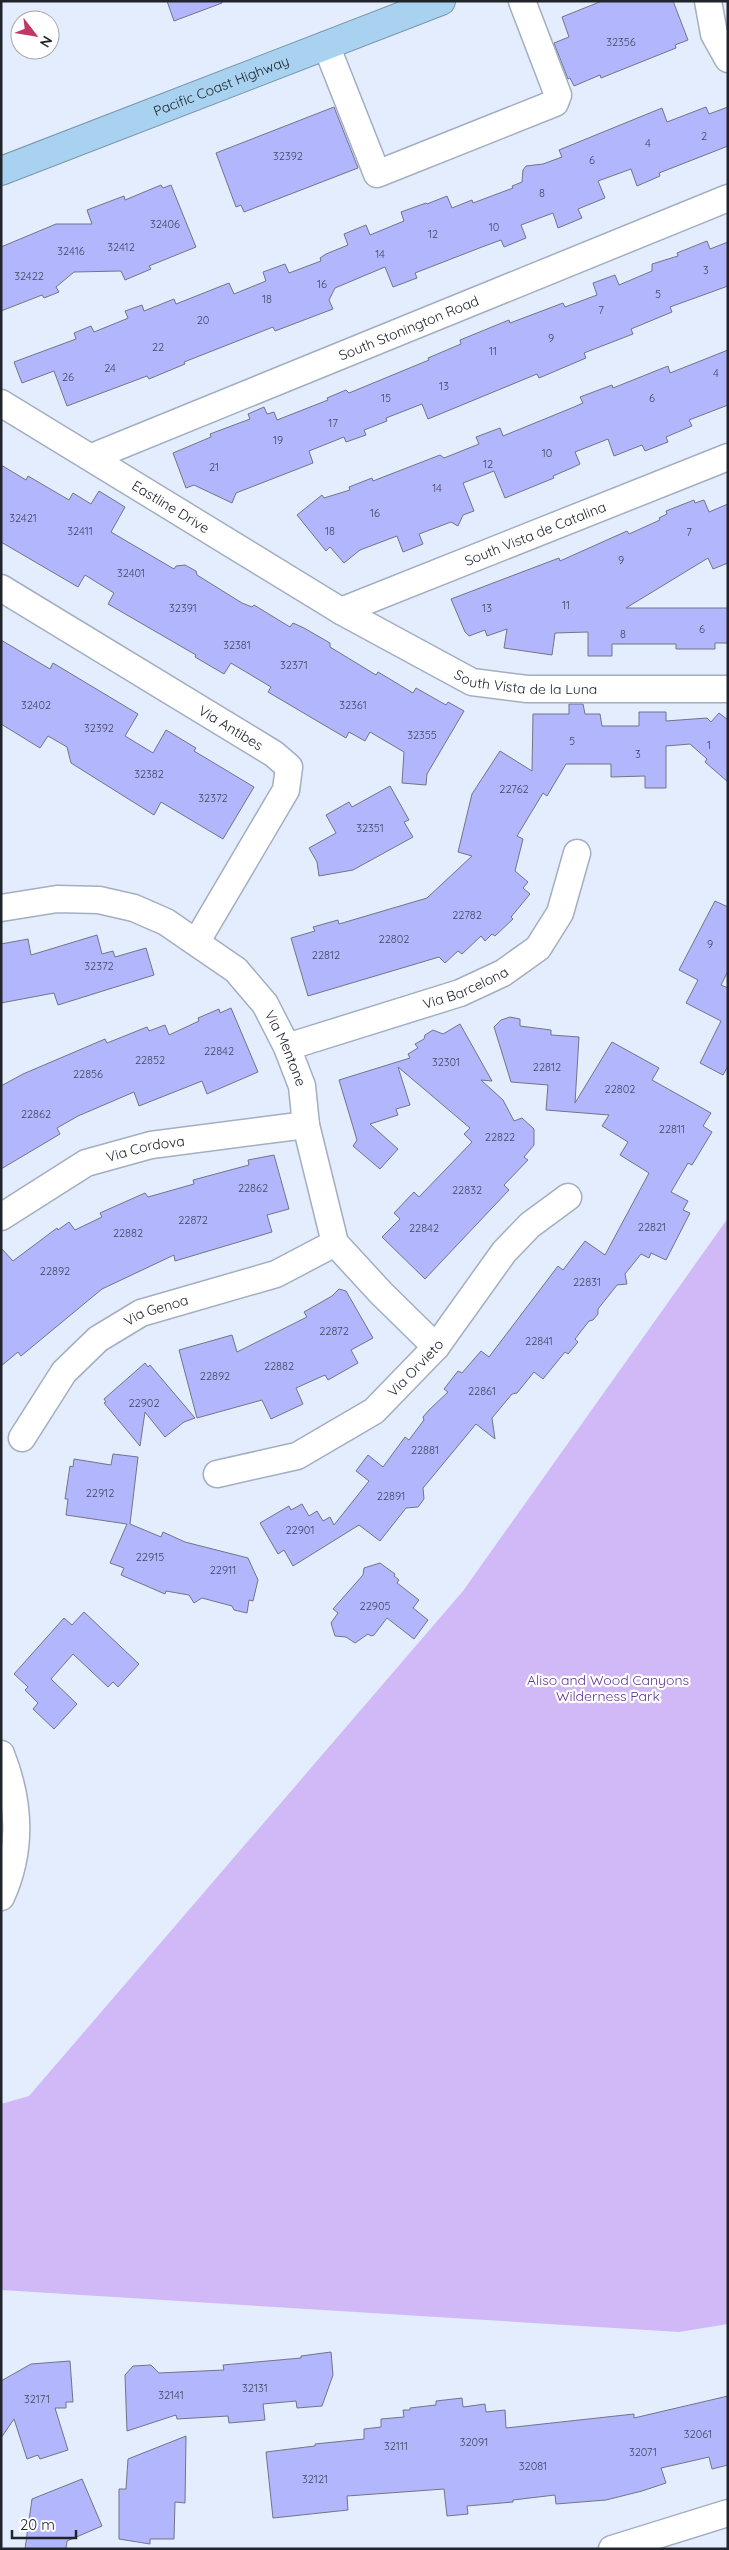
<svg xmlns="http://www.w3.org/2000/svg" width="729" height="2550" font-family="Quicksand,sans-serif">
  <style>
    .green { fill: #d1b9f7 }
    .building { fill: #b2b6fd; stroke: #737487 }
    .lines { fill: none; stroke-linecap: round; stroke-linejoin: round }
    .minor-casing { stroke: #a3aec1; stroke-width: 29 }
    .highway-casing { stroke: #7895ab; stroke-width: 30 }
    .minor { stroke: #fff; stroke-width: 26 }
    .highway { stroke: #a8d2f0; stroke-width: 28 }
    .labels { text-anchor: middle; stroke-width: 4.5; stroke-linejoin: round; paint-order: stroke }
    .number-label { font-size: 11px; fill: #444860 }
    .street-label { font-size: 14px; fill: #20242b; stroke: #fff }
    .park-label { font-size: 14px; fill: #633397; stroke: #fff }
  </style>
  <rect width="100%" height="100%" fill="#e4edfd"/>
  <path class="green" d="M728,1218V2324L679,2332L1,2290V2104L29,2096L463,1591Z"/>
  <path class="building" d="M167,1H221L222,3L174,21Z
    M602,1H673L688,40L675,45L676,48L601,78L600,75L574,86L570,78L568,79L554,43L569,37L562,17Z
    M334,107L358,168L244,212L241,205L236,207L216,153Z
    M706,107L709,114L728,107V146L659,173L660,176L637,186L631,169L598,181L605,198L578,209L582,218L558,228L553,213L521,225L526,238L504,247L501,240L482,247L415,273L417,278L393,287L385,267L335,288L329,300L333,309L275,331L273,327L184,362L185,364L149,379L147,376L67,406L54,371L22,383L14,362L76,339L74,333L91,326L94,332L126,319L128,318L125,311L142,305L144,311L174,299L176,304L229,283L234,294L266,281L263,272L285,264L289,273L321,261L320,258L326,254L348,245L344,234L366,225L370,235L404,221L401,212L426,203L427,204L447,196L452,208L472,200L473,203L513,188L512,186L522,182L523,170L526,166L543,164L562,157L559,150L662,108L667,122Z
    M161,185L163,188L171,185L196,247L149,266L151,269L125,280L121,271L74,272L56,287L59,292L44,298L42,295L1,311V247L56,224H92L87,210L124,196L125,200Z
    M707,241L710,249L728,242V286L670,307L672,312L631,329L633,334L584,353L586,358L539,378L537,374L428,419L422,404L386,418L387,421L364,430L366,435L346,442L344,437L309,451L313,463L236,493L232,503L194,485L186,488L173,453L211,437L210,434L250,419L248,414L264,407L267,414L274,412L277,420L328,400L327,398L346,390L349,393L429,360L428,358L461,344L460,340L509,320L510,323L563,303L565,307L597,295L593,283L615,275L619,285L652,271V264L678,256L677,253Z
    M728,350V405L689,420L692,426L666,437L668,442L645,451L642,445L614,456L608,439L575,452L580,464L574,467L553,476L554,478L505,498L494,471L463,483L474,511L463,515L458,526L451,522L419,534L423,544L403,552L397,536L360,550L344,563L330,547L326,551L297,515L322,495L324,498L350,490L349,487L372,478L373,481L440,455L444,458L479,444L476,437L500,428L503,436L574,407L583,403L580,397L612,385L613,388L668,366L670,373Z
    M1,465L26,480L28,476L69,500L73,493L91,504L99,491L125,507L111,532L174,569L176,566L185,565L196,571L197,575L242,603L252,607L254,605L290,627L293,623L304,628L330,643V647L376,675L378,672L413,693L416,688L446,705L448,702L464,711L427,774L426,785L402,783L404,752L370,732L365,741L349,732L346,738L268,692L271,687L231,663L224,674L195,657L196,655L108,604L114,593L85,575L78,587L1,542Z
    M694,500L695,503L704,500L709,512L728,504V563L713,569L708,558L626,608H728V643H715V649H676V644H612V656H588V632L555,633L552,655L504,648L507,629L487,636L485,630L469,636L465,632L451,599L559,558L560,561L627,531L629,534L660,520L659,518L667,514L666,511Z
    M1,640L50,669L53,663L138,714L125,736L153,753L166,730L196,748L194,751L254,787L223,839L161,802L154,815L71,763L67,747L48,736L40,748L1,724Z
    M569,704H583L585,714H600L602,726H639V712H666V721L707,718L711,722L719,713L728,720V782L705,762L707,759L690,744L666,746V788H645V776L611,777V764H566L547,796L543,793L517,836L523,839L515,871L528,882L523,888L530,894L511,917L513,919L495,936L492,934L485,941L481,936L462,954L458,951L445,963L439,957L308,996L291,938L315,931L313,927L338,920L339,924L427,898L472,856L458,852L472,794L500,751L532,771L533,714H569Z
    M390,786L409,820L404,822L413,837L353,870L319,876L317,862L309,848L336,833L326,815L349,802L352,807Z
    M715,901L728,907V971L721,985L728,988V1066L723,1075L700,1063L721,1021L686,1003L698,980L679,970Z
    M97,935L102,954L113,951L115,957L146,948L154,975L58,1005L54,993L1,1003V944L28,939L31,955Z
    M231,1008L258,1072L207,1094L202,1081L139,1106L134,1092L78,1116L57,1128L60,1134L1,1169V1086L23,1074L105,1039L107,1043L147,1027L149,1031L165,1025L169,1035L199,1021L198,1018L219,1009L220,1013Z
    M510,1017L520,1019V1026L551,1030V1035L579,1037L575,1103L612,1042L659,1068L652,1080L711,1113L703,1126L712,1132L692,1165L688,1163L671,1192L688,1201L683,1210L690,1213L666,1260L651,1253L649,1258L641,1254L625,1274L627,1284L617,1285L598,1309V1314L593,1320L589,1321L575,1339L578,1342L568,1354L565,1352L543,1379L534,1372L517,1393L512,1394L492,1418L495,1439L476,1424L423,1488L424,1499L418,1507L406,1508L380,1541L359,1525L293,1566L284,1550L278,1554L260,1523L289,1506L291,1510L302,1504L309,1516L317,1511L323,1521L330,1517L334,1525L369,1481L356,1471L368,1455L383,1467L405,1437L409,1440L424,1420L423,1417L429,1410L448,1392L444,1389L458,1371L462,1373L481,1351L489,1357L558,1266L563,1270L585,1241L605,1255L649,1173L620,1155L628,1142L602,1126L609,1115L546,1110L548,1085L511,1082L494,1027L501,1020Z
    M460,1024L492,1081L481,1080L503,1100L514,1121L522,1118L534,1129V1145L524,1157L528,1160L504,1185L509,1190L425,1279L382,1237L400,1219L394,1213L414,1192L419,1197L472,1142L464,1134L470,1128L398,1067L410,1105L396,1109L398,1115L370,1124L398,1149L380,1169L353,1146L357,1140L339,1080L410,1058L408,1054L418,1048L415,1044L424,1039L425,1035L433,1030L443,1034Z
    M274,1155L289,1209L267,1215L272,1232L175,1261L174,1255L102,1289L21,1356L18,1352L1,1366V1248L13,1261L57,1228L58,1230L69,1222L75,1230L102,1217L100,1213L145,1193L148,1197L194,1184L193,1180L249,1165L248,1160Z
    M339,1289L346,1291L373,1338L351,1350L358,1363L328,1380L325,1375L296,1388L303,1404L271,1419L262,1400L197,1418L179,1350L232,1335L237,1352L307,1317L304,1312L332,1296Z
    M145,1363L148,1367L150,1365L195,1418L184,1422L165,1437L145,1412L140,1446L104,1403L106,1402L104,1399Z
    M113,1454L138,1457L130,1524L161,1537L163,1532L185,1542L248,1558L258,1580L253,1601L249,1600L247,1613L234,1610L232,1606L202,1598L194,1603L189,1595L166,1591L165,1594L121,1575L124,1568L110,1563L127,1524L66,1515L68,1499H65L70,1466L73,1467L74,1459L111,1465Z
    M380,1563L395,1574L394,1576L399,1580L397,1583L419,1600L413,1608L428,1620L414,1639L387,1618L374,1635L371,1636L368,1634L355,1643L346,1637L335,1636L331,1623L338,1613L333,1609L363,1575L364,1568Z
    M84,1612L139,1664L118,1687L113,1682L108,1687L73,1654L51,1679L77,1704L54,1729L33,1709L38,1703L25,1690L28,1687L14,1674L64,1618L72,1625Z
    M331,2352L333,2375L322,2406L297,2408L296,2401L263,2404L265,2420L229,2423L228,2416L177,2419L176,2415L127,2431L125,2375L133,2366L151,2365L159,2373L224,2370L223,2365L301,2358V2356Z
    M70,2361L73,2402H66V2408H55L68,2450L40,2459L38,2455L27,2459L14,2419L1,2438V2381L31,2364Z
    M728,2396V2465L712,2469L709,2457L661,2468L666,2483L642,2491L606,2500L556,2504L555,2495L513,2500V2502L467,2506L468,2514L447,2516L444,2489L347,2496L348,2510L273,2518L266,2452L315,2446V2444L364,2439V2429L381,2427V2419L404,2417L403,2410H410V2408L436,2405V2401L462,2398L463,2407L485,2404L486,2412L505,2410L506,2428L634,2414V2418Z
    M186,2436L185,2503L175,2502L174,2539H150V2544L119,2539V2489H126L128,2459Z
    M82,2479L102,2526L67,2541L66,2549H25L32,2499Z"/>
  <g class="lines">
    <g class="minor-casing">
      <g id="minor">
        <path d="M708,1L714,34L728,59"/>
        <path d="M326,45L377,174L555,103L558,95L522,1"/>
        <path id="s1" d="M1,403L341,611L472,682L527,689H728"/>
        <path id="s2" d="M92,457L728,198"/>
        <path id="s3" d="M1,588L274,754L289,767L286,790L197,941"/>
        <path id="s4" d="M341,611L728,457"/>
        <path id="s5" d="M1,908L57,899L99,900L134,908L166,922L236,970L265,1004L287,1047L302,1086L306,1125L335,1243L381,1293L436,1347"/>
        <path id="s6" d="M287,1047L460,993L503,973L538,948L560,913L577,853"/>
        <path id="s7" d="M1,1217L86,1163L151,1145L306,1125"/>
        <path id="s8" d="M22,1438L64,1372L98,1339L141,1313L276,1274L335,1243"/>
        <path id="s9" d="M217,1474L297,1456L374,1411L436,1347L504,1252L530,1225L568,1197"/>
        <path d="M1,1754C20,1802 23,1849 1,1897"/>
        <path d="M612,2549L728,2513"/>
      </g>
    </g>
    <g class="highway-casing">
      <g id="highway">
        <path id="s10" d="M1,171L441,1"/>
      </g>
    </g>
    <use href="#minor" class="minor"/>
    <use href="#highway" class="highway"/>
  </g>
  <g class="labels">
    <g class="number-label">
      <text x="621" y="46">32356</text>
      <text x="704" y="140">2</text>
      <text x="648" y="147">4</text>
      <text x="288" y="160">32392</text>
      <text x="592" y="164">6</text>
      <text x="542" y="197">8</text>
      <text x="165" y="228">32406</text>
      <text x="494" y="231">10</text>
      <text x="433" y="238">12</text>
      <text x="121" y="251">32412</text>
      <text x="71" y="255">32416</text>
      <text x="380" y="258">14</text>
      <text x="706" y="274">3</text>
      <text x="29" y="280">32422</text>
      <text x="322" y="288">16</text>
      <text x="658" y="298">5</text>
      <text x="267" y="303">18</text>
      <text x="601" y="314">7</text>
      <text x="203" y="324">20</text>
      <text x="551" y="342">9</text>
      <text x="158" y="351">22</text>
      <text x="493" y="355">11</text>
      <text x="110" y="372">24</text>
      <text x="716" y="377">4</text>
      <text x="68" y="381">26</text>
      <text x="444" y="390">13</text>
      <text x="386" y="402">15</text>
      <text x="652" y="402">6</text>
      <text x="333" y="427">17</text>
      <text x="278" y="444">19</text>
      <text x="547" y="457">10</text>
      <text x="488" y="468">12</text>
      <text x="214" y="471">21</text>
      <text x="437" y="492">14</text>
      <text x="375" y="517">16</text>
      <text x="23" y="522">32421</text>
      <text x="80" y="535">32411</text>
      <text x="330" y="535">18</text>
      <text x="689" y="536">7</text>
      <text x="621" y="564">9</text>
      <text x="131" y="577">32401</text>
      <text x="566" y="609">11</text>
      <text x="183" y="612">32391</text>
      <text x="487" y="612">13</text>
      <text x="702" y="633">6</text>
      <text x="623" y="638">8</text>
      <text x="237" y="649">32381</text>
      <text x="294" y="669">32371</text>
      <text x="36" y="709">32402</text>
      <text x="353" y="709">32361</text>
      <text x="99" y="732">32392</text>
      <text x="422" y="739">32355</text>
      <text x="572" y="745">5</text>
      <text x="709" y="749">1</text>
      <text x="638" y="758">3</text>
      <text x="149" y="778">32382</text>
      <text x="514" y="793">22762</text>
      <text x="213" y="802">32372</text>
      <text x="370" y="832">32351</text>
      <text x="467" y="919">22782</text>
      <text x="394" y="943">22802</text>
      <text x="710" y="948">9</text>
      <text x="326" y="959">22812</text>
      <text x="99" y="970">32372</text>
      <text x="219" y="1055">22842</text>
      <text x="150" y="1064">22852</text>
      <text x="446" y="1066">32301</text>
      <text x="547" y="1071">22812</text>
      <text x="88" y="1078">22856</text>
      <text x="620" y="1093">22802</text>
      <text x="36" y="1118">22862</text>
      <text x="672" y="1133">22811</text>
      <text x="500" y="1141">22822</text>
      <text x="253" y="1192">22862</text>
      <text x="467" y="1194">22832</text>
      <text x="193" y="1224">22872</text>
      <text x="652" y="1231">22821</text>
      <text x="424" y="1232">22842</text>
      <text x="128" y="1237">22882</text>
      <text x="55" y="1275">22892</text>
      <text x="587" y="1286">22831</text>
      <text x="334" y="1335">22872</text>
      <text x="539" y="1345">22841</text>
      <text x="279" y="1370">22882</text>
      <text x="215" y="1380">22892</text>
      <text x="482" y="1395">22861</text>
      <text x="144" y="1407">22902</text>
      <text x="425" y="1454">22881</text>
      <text x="100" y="1497">22912</text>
      <text x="391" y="1500">22891</text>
      <text x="300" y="1534">22901</text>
      <text x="150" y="1561">22915</text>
      <text x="223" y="1574">22911</text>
      <text x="375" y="1610">22905</text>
      <text x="255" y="2392">32131</text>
      <text x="171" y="2399">32141</text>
      <text x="37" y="2403">32171</text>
      <text x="698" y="2438">32061</text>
      <text x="474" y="2446">32091</text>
      <text x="396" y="2450">32111</text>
      <text x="643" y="2456">32071</text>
      <text x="533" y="2470">32081</text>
      <text x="315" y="2483">32121</text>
    </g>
    <g class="street-label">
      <text dy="5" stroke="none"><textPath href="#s10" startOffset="236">Pacific Coast Highway</textPath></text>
      <text dy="5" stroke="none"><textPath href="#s2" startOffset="342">South Stonington Road</textPath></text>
      <text dy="5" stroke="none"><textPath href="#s1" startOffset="199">Eastline Drive</textPath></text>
      <text dy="5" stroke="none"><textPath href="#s4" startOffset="209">South Vista de Catalina</textPath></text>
      <text dy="5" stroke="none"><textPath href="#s1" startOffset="601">South Vista de la Luna</textPath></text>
      <text dy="5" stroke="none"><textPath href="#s3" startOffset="269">Via Antibes</textPath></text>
      <text dy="5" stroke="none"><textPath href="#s6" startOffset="188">Via Barcelona</textPath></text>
      <text dy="5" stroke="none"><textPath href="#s5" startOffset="348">Via Mentone</textPath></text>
      <text dy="5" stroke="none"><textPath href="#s7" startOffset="162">Via Cordova</textPath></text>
      <text dy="5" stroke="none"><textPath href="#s8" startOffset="191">Via Genoa</textPath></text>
      <text dy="5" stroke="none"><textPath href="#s9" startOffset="231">Via Orvieto</textPath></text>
    </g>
    <g class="park-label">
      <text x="608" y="1685">Aliso and Wood Canyons<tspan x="608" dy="16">Wilderness Park</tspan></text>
    </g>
  </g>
  <rect width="729" height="2550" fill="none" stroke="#20242b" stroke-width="5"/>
  <g transform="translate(35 35) rotate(121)"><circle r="24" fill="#ffffff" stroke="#a6a7aa"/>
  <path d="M0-4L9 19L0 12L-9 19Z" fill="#c33666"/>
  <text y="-8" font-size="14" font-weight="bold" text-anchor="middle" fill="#20242b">N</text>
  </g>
  <path d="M12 2530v8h64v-8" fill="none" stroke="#20242b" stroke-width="2.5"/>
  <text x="20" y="2530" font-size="15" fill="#20242b" stroke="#ffffff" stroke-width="4" paint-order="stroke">20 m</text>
</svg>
